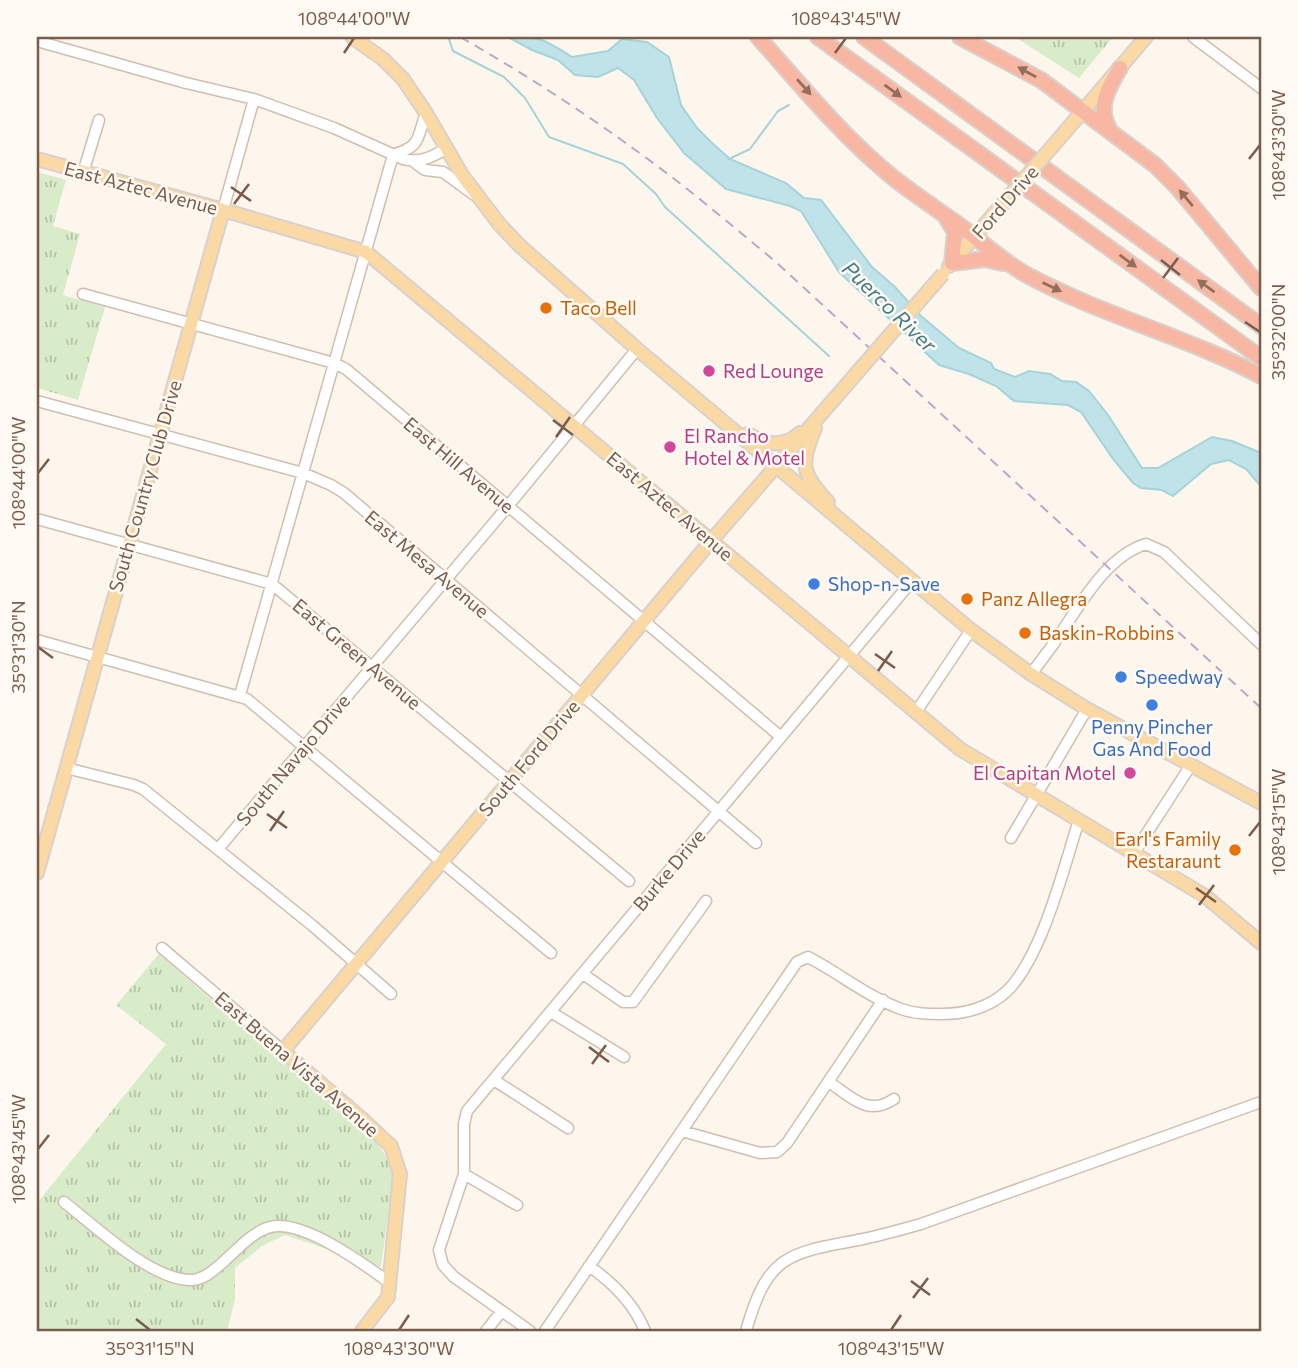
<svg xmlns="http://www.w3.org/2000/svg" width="1298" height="1368" font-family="Commissioner,sans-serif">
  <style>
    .park { fill: url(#park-tufts) }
    .water { fill: #bfe3e8; stroke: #a5d3da; stroke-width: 2 }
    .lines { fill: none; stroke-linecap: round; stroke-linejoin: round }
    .stream { stroke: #a5d3da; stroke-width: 2 }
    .minor-casing { stroke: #d1beb0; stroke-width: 13 }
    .major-casing { stroke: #dad1cd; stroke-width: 16 }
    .highway-casing { stroke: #dad1cd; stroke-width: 18 }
    .minor { stroke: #fff; stroke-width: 10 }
    .major { stroke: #fbd9a5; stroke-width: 12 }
    .highway { stroke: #f7b7a3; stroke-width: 14 }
    .rail { stroke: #b9a8c9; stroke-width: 2; stroke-dasharray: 10 7; stroke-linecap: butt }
    .major-bridge-casing { stroke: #dad1cd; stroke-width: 16; stroke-linecap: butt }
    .major-bridge { stroke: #fbd9a5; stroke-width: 12 }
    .oneway { fill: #936e5e }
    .ticks { fill: none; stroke: #7a5c4d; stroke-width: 2.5 }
    .food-dot { fill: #e8710a; stroke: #fffaf3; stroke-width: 2.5 }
    .hotel-dot { fill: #d1479c; stroke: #fffaf3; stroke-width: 2.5 }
    .shop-dot { fill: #3f7fe0; stroke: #fffaf3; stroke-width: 2.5 }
    .labels { text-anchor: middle; stroke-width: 5; stroke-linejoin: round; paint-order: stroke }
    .street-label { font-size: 19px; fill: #7a5c4d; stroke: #fffaf3 }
    .food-label { font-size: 19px; fill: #c56008; stroke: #fffaf3; text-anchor: start }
    .hotel-label { font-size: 19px; fill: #b23c85; stroke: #fffaf3; text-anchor: start }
    .shop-label { font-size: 19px; fill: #366cbe; stroke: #fffaf3; text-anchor: start }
    .water-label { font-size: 21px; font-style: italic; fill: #437c86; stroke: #fffaf3 }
    .neatline { fill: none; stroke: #7a5c4d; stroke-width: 2.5 }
    .ticks-label { font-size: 18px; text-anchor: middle; fill: #7a5c4d }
  </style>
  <defs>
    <pattern id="park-tufts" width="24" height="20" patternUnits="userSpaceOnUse" patternTransform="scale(1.75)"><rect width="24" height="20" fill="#d8ecc9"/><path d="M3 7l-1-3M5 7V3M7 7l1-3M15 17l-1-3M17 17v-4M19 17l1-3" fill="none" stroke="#b4c2a5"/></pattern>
  </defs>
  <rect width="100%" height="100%" fill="#fdf6ec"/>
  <path class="park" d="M1015,37H1113L1079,78Z
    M37,172L66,180L53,226L80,234L63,295L105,307L78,400L37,388Z
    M159,954L379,1145L394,1170L381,1267L285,1235L262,1246L235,1268V1300L227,1331H37V1203L166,1044L116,1005Z"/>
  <path class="water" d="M508,37C542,37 544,39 572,57L608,51L622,39L647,42L669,57L681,105L697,128L712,143L730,159L786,183L804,198L821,200L872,267L895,287L921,316L959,348L991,363L994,369L1015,377L1029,371L1050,374L1062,381L1076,382L1089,391L1108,415L1142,468H1158L1212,437L1232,441L1261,453V486L1246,469L1229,460L1211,464L1173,496L1162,490L1141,488L1133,483L1113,459L1081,412L1068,405L1014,401L996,386L969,374L939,365L839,272L801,211L790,206L726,189L684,153L657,118L634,80L618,68L598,77L575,75L558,60L532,50Z"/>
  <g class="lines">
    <path class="stream" d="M449,39L453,51L504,77L525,98L549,137L623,164L656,194L665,207L829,356
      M729,159L750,149L778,111L789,105"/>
    <g class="minor-casing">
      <path id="minor" d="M1193,37L1261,88
        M37,41L186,83L254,99L334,128L403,159C419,163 431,158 445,149
        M393,155C423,145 416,139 426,113
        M414,162L425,170L443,172L473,194
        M83,173L99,120
        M223,210L254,99
        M83,294L334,363L346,369L781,737
        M37,401L303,473L331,485L344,493L756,843
        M37,519L272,584L629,881
        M1060,634C1082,602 1107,556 1146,544L1164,552L1261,644
        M37,640L247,699L551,953
        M1031,674L1055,642
        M240,695L393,155
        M916,712L971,630
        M66,768L134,785L143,789L313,926L391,994
        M1011,838L1087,709
        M218,849L508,506L637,349
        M1134,853L1191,765
        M162,948L283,1051
        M583,974L623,1002H633L706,901
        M551,1012L624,1057
        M494,1080L568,1128
        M829,1082C851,1097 868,1117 894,1099
        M682,1131L760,1153L777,1152L787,1143L883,1000
        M464,1174L517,1205
        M64,1202C96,1227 149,1278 189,1280C201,1281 212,1272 221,1264C235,1252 250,1234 267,1228C299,1216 364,1264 390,1283
        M589,1266C613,1283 634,1303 645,1331
        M486,1331L501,1312
        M530,1331L454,1277L443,1265L439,1250L464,1174V1124L467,1111L912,581
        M545,1331L797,962L808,957C839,973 868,997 901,1009C915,1014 929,1014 943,1014C966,1014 990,1007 1007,991C1042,957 1064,867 1079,820
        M746,1331C767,1256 787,1253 858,1240C879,1236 900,1230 921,1224L1261,1102"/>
    </g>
    <g class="major-casing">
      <path id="major" d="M352,37L383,59L403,79L426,113L462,175L500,225L520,246L637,349L971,630L1031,674L1087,709L1261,803
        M1064,133L1146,37
        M37,159L223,210L366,252L960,749L1205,896L1261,943
        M949,266L999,208
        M815,428C801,463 800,473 828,502
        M747,434C767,444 782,449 800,433
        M37,873L223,210
        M362,1331L388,1297L400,1174L391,1146L361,1118L283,1051L711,541L862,367"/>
    </g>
    <g class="highway-casing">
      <path id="highway" d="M758,37C800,84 841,135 890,175C914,195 942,212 967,231C987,246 1005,263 1027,275C1101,315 1185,336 1261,376
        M818,37L1261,358
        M864,37L1261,326
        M960,37L1041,80L1155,165L1177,187L1261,288
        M1110,130C1096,108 1108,88 1120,68
        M947,219L955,232L952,263L985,259L1003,263"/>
    </g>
    <use href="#minor" class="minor"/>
    <use href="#major" class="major"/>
    <use href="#highway" class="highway"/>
    <path class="rail" d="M460,37C534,79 605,126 673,178C708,205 742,234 776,262L1261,708"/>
    <g class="major-bridge-casing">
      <path id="major-bridge" d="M999,208L1064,133
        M862,367L943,274"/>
    </g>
    <use href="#major-bridge" class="major-bridge"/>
  </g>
  <defs><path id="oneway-solid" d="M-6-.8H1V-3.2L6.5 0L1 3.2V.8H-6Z" transform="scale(1.75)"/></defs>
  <g class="oneway">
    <use href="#oneway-solid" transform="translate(1027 72) rotate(-151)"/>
    <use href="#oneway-solid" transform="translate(804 87) rotate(48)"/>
    <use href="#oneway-solid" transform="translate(893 91) rotate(36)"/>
    <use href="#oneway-solid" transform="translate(1186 198) rotate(-130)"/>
    <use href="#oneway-solid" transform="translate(1128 261) rotate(36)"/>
    <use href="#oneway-solid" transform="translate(1206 286) rotate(-144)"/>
    <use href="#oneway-solid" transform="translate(1052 287) rotate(26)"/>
  </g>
  <path class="ticks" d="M344,53L354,38M835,53L846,38M1249,159L1260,145M231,187L251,201M234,204L249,184M1161,260L1180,275M1163,278L1178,258M1245,322L1260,332M553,420L573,435M556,437L570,417M38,473L49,459M38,647L53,658M875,654L895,668M878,671L892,651M267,814L287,828M270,831L284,811M1249,836L1260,822M1196,888L1216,902M1199,905L1214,885M589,1047L609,1062M592,1064L606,1045M38,1149L49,1135M911,1281L930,1295M913,1298L928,1278M136,1319L150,1330M399,1330L409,1315M891,1330L901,1315"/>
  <g class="food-dot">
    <circle cx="546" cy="308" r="7"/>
    <circle cx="967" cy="599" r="7"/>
    <circle cx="1025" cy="633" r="7"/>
    <circle cx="1235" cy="850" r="7"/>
  </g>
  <g class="hotel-dot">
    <circle cx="709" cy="371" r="7"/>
    <circle cx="670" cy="447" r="7"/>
    <circle cx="1130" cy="773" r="7"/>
  </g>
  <g class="shop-dot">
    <circle cx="814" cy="584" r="7"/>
    <circle cx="1121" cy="677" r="7"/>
    <circle cx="1152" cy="705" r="7"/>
  </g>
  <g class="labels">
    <g class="street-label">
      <text transform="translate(141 188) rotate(15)" y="7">East Aztec Avenue</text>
      <text transform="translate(1005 202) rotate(-49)" y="7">Ford Drive</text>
      <text transform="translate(459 465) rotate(40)" y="7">East Hill Avenue</text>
      <text transform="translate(145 486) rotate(-74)" y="7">South Country Club Drive</text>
      <text transform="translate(670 506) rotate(40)" y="7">East Aztec Avenue</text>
      <text transform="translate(427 564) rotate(40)" y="7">East Mesa Avenue</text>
      <text transform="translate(357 654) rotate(40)" y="7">East Green Avenue</text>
      <text transform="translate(529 758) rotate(-50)" y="7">South Ford Drive</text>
      <text transform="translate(293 760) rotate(-50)" y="7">South Navajo Drive</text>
      <text transform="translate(669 870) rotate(-50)" y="7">Burke Drive</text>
      <text transform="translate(297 1064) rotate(41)" y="7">East Buena Vista Avenue</text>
    </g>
    <g class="food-label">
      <text x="560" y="315">Taco Bell</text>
      <text x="981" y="606">Panz Allegra</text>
      <text x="1039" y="640">Baskin-Robbins</text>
      <text x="1221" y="846" text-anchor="end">Earl's Family<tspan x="1221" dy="22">Restaraunt</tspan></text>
    </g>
    <g class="hotel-label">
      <text x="723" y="378">Red Lounge</text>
      <text x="684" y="443">El Rancho<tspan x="684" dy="22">Hotel &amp; Motel</tspan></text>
      <text x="1116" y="780" text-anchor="end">El Capitan Motel</text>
    </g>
    <g class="shop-label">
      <text x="828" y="591">Shop-n-Save</text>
      <text x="1135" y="684">Speedway</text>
      <text x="1152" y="734" text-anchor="middle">Penny Pincher<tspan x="1152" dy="22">Gas And Food</tspan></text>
    </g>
    <g class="water-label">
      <text transform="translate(889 307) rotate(44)" y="7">Puerco River</text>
    </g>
  </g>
  <rect width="1298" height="1368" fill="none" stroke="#fffaf3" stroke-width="77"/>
  <rect x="38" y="38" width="1222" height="1292" class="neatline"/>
  <g class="ticks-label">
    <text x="354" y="25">108°44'00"W</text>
    <text x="846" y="25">108°43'45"W</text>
    <text transform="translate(1279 145) rotate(-90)" y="6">108°43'30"W</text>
    <text transform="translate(1279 332) rotate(-90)" y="6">35°32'00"N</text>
    <text transform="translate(19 473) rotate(-90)" y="6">108°44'00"W</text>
    <text transform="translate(19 647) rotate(-90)" y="6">35°31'30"N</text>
    <text transform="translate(1279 822) rotate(-90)" y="6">108°43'15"W</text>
    <text transform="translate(19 1149) rotate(-90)" y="6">108°43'45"W</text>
    <text x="150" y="1355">35°31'15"N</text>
    <text x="399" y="1355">108°43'30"W</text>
    <text x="891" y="1355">108°43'15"W</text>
  </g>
</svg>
